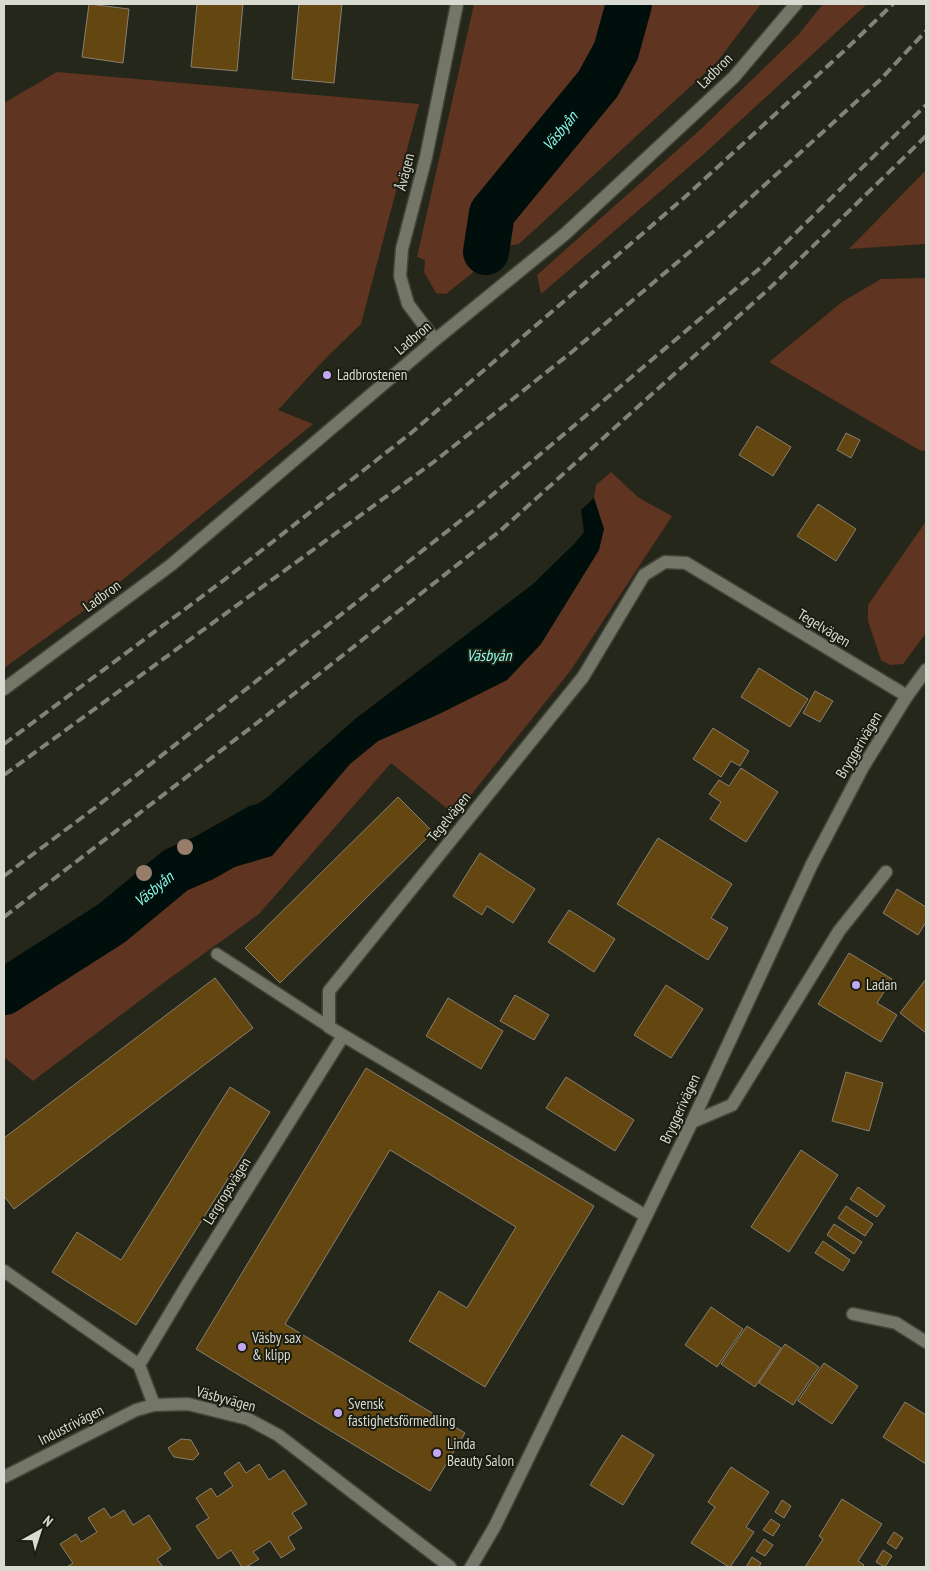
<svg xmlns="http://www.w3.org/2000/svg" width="930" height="1571" font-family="'PT Sans Narrow',sans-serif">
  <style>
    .green { fill: #5f3420 }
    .water { fill: #000f0c }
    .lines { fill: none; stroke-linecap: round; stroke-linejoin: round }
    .river { stroke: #000f0c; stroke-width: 46 }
    .building { fill: #634610; stroke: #887f71 }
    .lane-casing { stroke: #44453a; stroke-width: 14 }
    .street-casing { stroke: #44453a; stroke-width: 15 }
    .secondary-casing { stroke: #44453a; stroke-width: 15 }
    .lane { stroke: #747667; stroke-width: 11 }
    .street { stroke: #747667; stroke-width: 12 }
    .secondary { stroke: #747667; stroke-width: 12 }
    .rail { stroke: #818378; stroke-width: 4; stroke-dasharray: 10 5; stroke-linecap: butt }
    .tree { fill: #987d6b }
    .poi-dot { fill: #c3a7f2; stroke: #1c1d11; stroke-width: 2 }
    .labels { text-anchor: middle; stroke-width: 4; stroke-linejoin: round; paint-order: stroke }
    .street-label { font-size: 15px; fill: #d9dad2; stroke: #1c1d11 }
    .poi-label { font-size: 15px; fill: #d9dad2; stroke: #1c1d11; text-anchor: start }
    .water-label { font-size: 16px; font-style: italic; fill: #89fbe9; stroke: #1c1d11 }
  </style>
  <rect width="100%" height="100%" fill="#25271a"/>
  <path class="green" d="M474,4H616L611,31L590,74L481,209L471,241L476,270L446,294L436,293L424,272L425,260L417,257Z
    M642,4H761L717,62L519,244L503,247L496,234L540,169L605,94L636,31Z
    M823,4H867L704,154L541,294L537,275L701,129L798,35Z
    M57,72L419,104L361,324L325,359L278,410L313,424L93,604L4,668V103Z
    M926,170V244L849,249Z
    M925,278L926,280V450L921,451L769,362L842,302L881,279Z
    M611,472L639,498L672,516L571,670L455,815L391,763L259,914L170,978L33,1081L4,1057V1005L120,932L182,878L208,871L217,872L378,741L439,714L507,680L604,529L594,498L596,485Z
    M926,521V633L903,664L890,665L881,660L868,621V605Z"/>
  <path class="water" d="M594,498L604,529L599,550L541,644L507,680L439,714L378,741L350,764L272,856L217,872L208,871L200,843L269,796L355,719L533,584L575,543L584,532L581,510Z"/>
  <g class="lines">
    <g class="river">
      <path id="s1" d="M486,252L492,213L598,84L616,51L629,4"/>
      <path id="s2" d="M4,992L112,923L176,870L204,858L259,827"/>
    </g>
  </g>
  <path class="building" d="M89,4L129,9L123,63L82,57Z
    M197,4H243L237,71L191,67Z
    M299,4H342L334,83L292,79Z
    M757,426L791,447L773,476L739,455Z
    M846,433L860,440L851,458L837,450Z
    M818,504L856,529L836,561L797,536Z
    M759,668L808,699L790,727L741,697Z
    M815,691L833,701L820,722L803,713Z
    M713,728L749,751L740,766L731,761L721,777L693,759Z
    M741,768L778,792L746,842L710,819L721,802L709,794L719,780L729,786Z
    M398,797L433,832L280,983L245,948Z
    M658,838L732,884L711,918L728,928L708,960L617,904Z
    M480,853L535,889L513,923L487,906L482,915L453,896Z
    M897,889L926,907V922L918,935L883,913Z
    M569,910L615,939L594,972L548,942Z
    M849,953L892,979L877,1003L897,1015L881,1042L818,1004Z
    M215,978L253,1028L14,1209L4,1196V1138Z
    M926,979V1033L900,1013Z
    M666,985L703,1009L671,1058L634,1035Z
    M515,995L549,1015L534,1040L500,1021Z
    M448,998L503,1031L481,1069L426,1036Z
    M366,1068L594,1206L485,1387L409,1341L439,1291L467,1308L516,1227L390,1150L285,1324L465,1433L430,1491L196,1349Z
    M846,1072L883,1083L869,1131L832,1121Z
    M566,1077L634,1120L615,1151L546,1108Z
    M230,1087L270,1112L136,1325L52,1272L77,1232L121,1260Z
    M801,1150L838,1175L789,1252L751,1227Z
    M858,1187L885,1206L877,1217L850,1199Z
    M846,1206L873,1224L865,1236L838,1218Z
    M834,1224L862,1242L854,1254L827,1235Z
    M823,1241L850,1260L843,1271L815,1253Z
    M711,1307L743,1329L717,1367L685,1345Z
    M747,1326L781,1348L755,1387L721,1364Z
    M785,1344L819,1367L793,1405L759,1383Z
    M824,1363L858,1386L832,1424L798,1401Z
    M905,1402L926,1415V1464L883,1437Z
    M622,1435L654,1455L623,1505L590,1485Z
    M181,1439L191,1440L199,1454L193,1460L174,1457L168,1448Z
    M239,1462L246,1473L259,1464L269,1480L284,1470L307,1504L292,1513L302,1528L288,1537L295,1549L281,1558L270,1541L253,1552L259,1559L246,1567H242L231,1550L218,1559L196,1526L209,1518L196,1498L211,1488L217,1497L233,1486L224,1473Z
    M731,1467L769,1492L746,1527L754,1532L730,1567H729L691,1543L715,1507L708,1502Z
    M842,1499L882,1524L858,1561L864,1565L862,1567H805L823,1539L819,1536Z
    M782,1500L791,1506L784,1518L775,1512Z
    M104,1508L111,1518L124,1510L133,1525L149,1515L171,1549L157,1559L163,1567H67L73,1563L60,1544L76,1534L81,1542L97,1532L88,1518Z
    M771,1519L780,1525L773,1536L763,1530Z
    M894,1532L903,1538L896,1549L887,1543Z
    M764,1539L773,1545L765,1556L756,1551Z
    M883,1550L892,1556L885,1567L876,1562Z
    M752,1557L761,1563L759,1567H746Z"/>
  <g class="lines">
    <g class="lane-casing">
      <path id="lane" d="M217,954L329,1027"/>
    </g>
    <g class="street-casing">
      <path id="street" d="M435,340L408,304L400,276L402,249L426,157L457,4
        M692,1122L732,1105L839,931L886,872
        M646,1216L329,1027V991L583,677L644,575L665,562L686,563L907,696
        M4,1271L139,1365L154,1405
        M853,1314L896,1323L926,1342
        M139,1365L187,1285L343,1036
        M4,1477L136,1410L154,1405L188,1404L248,1419L278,1435L450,1567"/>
    </g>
    <g class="secondary-casing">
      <path id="secondary" d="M4,689L171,565L435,340L565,234L734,77L796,4
        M471,1567L495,1526L692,1122L812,864L863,767L907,696L926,670"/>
    </g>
    <use href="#lane" class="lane"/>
    <use href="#street" class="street"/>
    <use href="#secondary" class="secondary"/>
    <path class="rail" d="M4,744L224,580L411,433L685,197L844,51L893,4
      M4,775L435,461L573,351L713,232L879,81L926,31
      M4,876L96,807L478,507L759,269L926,105
      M4,917L266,716L500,531L772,286L926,136"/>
  </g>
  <g class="tree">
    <circle cx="185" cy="847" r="8"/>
    <circle cx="144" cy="873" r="8"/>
  </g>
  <g class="poi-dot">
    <circle cx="327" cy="375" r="5"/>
    <circle cx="856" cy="985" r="5"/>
    <circle cx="242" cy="1347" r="5"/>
    <circle cx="338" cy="1413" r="5"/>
    <circle cx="437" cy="1453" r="5"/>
  </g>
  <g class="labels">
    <g class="street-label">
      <text transform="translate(715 71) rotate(-45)" y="5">Ladbron</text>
      <text transform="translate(405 172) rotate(-76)" y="5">Åvägen</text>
      <text transform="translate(413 338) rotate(-40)" y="5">Ladbron</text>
      <text transform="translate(102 596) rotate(-36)" y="5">Ladbron</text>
      <text transform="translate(824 628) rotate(31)" y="5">Tegelvägen</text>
      <text transform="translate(859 745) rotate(-59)" y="5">Bryggerivägen</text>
      <text transform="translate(449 817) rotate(-51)" y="5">Tegelvägen</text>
      <text transform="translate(680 1109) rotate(-65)" y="5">Bryggerivägen</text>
      <text transform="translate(227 1191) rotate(-58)" y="5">Lergropsvägen</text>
      <text transform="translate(226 1399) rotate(15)" y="5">Väsbyvägen</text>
      <text transform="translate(71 1425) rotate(-27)" y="5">Industrivägen</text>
    </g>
    <g class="poi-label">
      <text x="337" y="380">Ladbrostenen</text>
      <text x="866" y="990">Ladan</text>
      <text x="252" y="1343">Väsby sax<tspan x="252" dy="17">&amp; klipp</tspan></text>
      <text x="348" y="1409">Svensk<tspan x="348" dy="17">fastighetsförmedling</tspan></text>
      <text x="447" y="1449">Linda<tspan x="447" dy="17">Beauty Salon</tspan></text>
    </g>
    <g class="water-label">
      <text dy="6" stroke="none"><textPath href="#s1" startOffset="146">Väsbyån</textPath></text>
      <text x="489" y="661">Väsbyån</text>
      <text dy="6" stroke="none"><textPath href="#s2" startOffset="182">Väsbyån</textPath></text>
    </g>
  </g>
  <rect width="930" height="1571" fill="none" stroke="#d9dad2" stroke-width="10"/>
  <g transform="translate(40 1531) rotate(39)" stroke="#1c1d11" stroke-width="4" paint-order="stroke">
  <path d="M0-4L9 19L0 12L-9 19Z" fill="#d9dad2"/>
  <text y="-8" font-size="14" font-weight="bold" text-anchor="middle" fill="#d9dad2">N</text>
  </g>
</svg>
